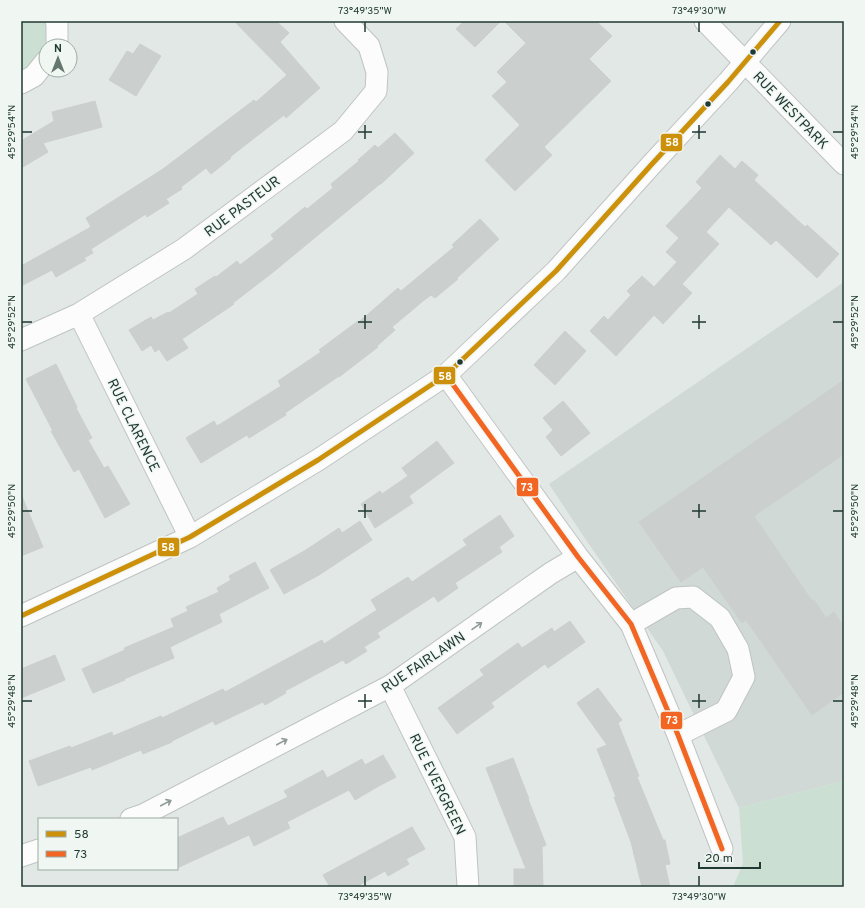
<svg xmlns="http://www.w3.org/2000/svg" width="865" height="908" font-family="Overpass,sans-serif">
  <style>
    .built { fill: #d0d9d5 }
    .green { fill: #cbe0d2 }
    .building { fill: #cbd0ce; stroke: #cbd0ce }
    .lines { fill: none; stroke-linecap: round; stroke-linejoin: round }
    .minor-casing { stroke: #bfc4c2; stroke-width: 23 }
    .minor { stroke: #fbfcfb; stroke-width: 21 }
    .bus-1-casing { stroke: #f0f7f3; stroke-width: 8 }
    .bus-2-casing { stroke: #f0f7f3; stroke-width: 8 }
    .bus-1 { stroke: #cc900a; stroke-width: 5 }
    .bus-2 { stroke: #f26522; stroke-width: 5 }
    .oneway { stroke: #8e9a97 }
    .ticks { fill: none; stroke: #213933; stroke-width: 1.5 }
    .bus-dot { fill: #213933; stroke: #f0f7f3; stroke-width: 1.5 }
    .labels { text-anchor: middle; stroke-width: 3; stroke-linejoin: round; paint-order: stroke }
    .street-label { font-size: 14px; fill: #213933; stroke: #f0f7f3 }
    .line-badge { stroke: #f0f7f3; stroke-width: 1.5 }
    .badge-label { font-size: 11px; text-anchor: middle; font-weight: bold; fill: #fff }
    .neatline { fill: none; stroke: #213933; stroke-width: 1.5 }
    .ticks-label { font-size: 10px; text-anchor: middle; fill: #213933 }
  </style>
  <rect width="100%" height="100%" fill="#e2e8e5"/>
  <path class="built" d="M844,282V781L739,808L663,651L586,540L549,484Z"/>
  <path class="green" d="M21,21H46L48,30L44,49L25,70L21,72Z
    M844,781V887H733L743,863L739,808Z"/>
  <path class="building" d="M234,21H276L289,33L280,42L320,88L286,118L284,115L230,157L231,158L211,174L206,168L181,187L182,189L166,199L169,203L147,217L146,214L91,249L93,253L84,258L86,260L56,277L52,270L21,286V266L91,227L86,218L163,169L254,100L256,102L287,75Z
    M464,21H501L475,47L456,29Z
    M504,21H596L612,36L589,59L611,81L544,147L552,155L515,191L485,160L520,125L492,96L507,82L497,72L526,43Z
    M140,44L161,56L136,96L109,80L127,51L133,54Z
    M95,101L102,127L43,143L48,152L21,168V141L54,121L52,112Z
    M395,133L414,153L381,184H380L272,273L233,303L234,304L182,339L188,348L167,361L159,349L155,352L151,345L142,351L129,330L151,317L153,320L168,312L169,313L198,294L195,289L215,276L216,277L237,261L240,265L274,239L271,235L305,207L307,209L333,188L331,184L359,161L358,160L375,145L378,148Z
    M720,155L735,169L742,161L758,175L754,180L805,227L807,225L839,254L817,278L776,240L771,245L729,207L706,232L719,244L682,284L692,293L663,324L654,315L616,356L590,331L604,316L608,320L631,295L627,291L642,276L654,287L677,262L666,252L679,238L666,226L702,188L696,182Z
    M480,219L499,239L457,278L458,279L435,298L431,295L423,301L392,327L395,330L377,346L378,347L339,377V376L285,413L286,415L249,438L247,435L201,463L186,438L214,421L217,426L281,386L278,381L321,352L319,350L358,321L359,322L398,288L401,291L454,247L452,245Z
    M565,331L586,351L555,385L534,365Z
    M56,364L77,407L76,408L92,438L88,440L104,468L108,466L130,504L105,518L79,469L74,472L51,431H53L26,379Z
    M844,380V454L754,516L812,601L814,600L826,618L834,612L844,627V692L812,715L746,620L742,623L703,567L681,582L639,522Z
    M563,401L590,433L561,456L546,437L553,430L543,418Z
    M437,441L454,463L409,496L413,503L375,528L361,504L380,491L382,494L408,476L402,468Z
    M21,494L43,547L21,556Z
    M500,515L514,536L499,547L502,552L455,583L458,588L438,602L434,596L377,633L380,637L364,647L367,651L346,664L343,660L285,691L286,693L265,705L263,702L215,725L213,721L172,741V742L143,754L141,750L92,770L91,767L38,786L29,761L70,746L71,748L112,732L113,736L161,716L162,718L223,689L225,692L322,640L324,644L377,610L371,600L408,577L412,582L467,545L463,540Z
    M360,521L372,540L319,575L284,594L270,570L306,550L339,528L342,533Z
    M255,562L269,588L219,614L222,622L170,647L174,658L124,679L125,680L93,693L82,669L125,650L124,648L174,627L171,619L188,611L186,607L219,592L217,588L231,580L229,576Z
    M570,621L585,642L548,668L545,664L491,703L494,707L457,734L438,708L484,675L480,670L518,643L522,648L552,628L554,632Z
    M55,655L65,680L21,698V669Z
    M598,688L622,720L618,723L639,776L637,777L663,840H665L670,864L665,865L670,887H642L631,842L614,797H616L597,749L607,745L577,703Z
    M383,755L396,777L377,787L355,800L349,790L287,822L290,828L254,846L249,835L177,868V838L223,817L228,826L288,797L284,791L323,770L327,778L362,759L365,765Z
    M513,758L529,799H528L546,845L542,847L543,887H514V869H526L502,809L486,768Z
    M412,827L425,849L406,859L409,864L388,876L385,871L356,887H330L323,875Z"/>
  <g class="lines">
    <g class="minor-casing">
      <path id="minor" d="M56,21L57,22V46
        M705,21L844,164
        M21,83L34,76L46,61
        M79,314L190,537
        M21,340L79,314L184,249L343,131L376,91L377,72L369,46L345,21
        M446,375L578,557L631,624L678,735L722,849
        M21,616L190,537L318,460L446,375L556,271L652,164L728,82L780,21
        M631,624L676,598L693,597L720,618L738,649L744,677L726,711L678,735
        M390,686L465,837L468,887
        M131,819L143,815L390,686L551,573L578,557
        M21,856L39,850"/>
    </g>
    <use href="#minor" class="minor"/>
    <g class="bus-1-casing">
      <path id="bus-1" d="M21,616L190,537L318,460L446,375L556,271L652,164L728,82L780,21"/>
    </g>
    <g class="bus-2-casing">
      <path id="bus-2" d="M446,375L578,557L631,624L678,735L722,849"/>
    </g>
    <use href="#bus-1" class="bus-1"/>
    <use href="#bus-2" class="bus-2"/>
  </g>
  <defs><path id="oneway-shaft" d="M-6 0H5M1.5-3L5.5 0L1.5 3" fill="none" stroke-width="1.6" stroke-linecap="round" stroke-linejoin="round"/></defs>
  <g class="oneway">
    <use href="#oneway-shaft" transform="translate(477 626) rotate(-35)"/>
    <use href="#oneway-shaft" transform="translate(282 742) rotate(-28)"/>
    <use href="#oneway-shaft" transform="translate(166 803) rotate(-28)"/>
  </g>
  <path class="ticks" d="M365,22V32M699,22V32M365,125V139M699,125V139M22,132H32M358,132H372M692,132H706M833,132H843M365,315V329M699,315V329M22,322H32M358,322H372M692,322H706M833,322H843M365,504V518M699,504V518M22,511H32M358,511H372M692,511H706M833,511H843M365,694V708M699,694V708M22,701H32M358,701H372M692,701H706M833,701H843M365,876V886M699,876V886"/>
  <g class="bus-dot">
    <circle cx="753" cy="52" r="3.5"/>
    <circle cx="708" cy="104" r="3.5"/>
    <circle cx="460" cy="362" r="3.5"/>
  </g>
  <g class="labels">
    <g class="street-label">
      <text transform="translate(791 110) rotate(46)" y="5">RUE WESTPARK</text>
      <text transform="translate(242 206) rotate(-37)" y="5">RUE PASTEUR</text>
      <text transform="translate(134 425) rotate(64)" y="5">RUE CLARENCE</text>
      <text transform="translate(423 662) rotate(-34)" y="5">RUE FAIRLAWN</text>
      <text transform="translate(438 784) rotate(64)" y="5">RUE EVERGREEN</text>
    </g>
  </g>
  <g class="line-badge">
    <rect x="660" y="133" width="23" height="19" rx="4" fill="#cc900a"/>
    <rect x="433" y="366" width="23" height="19" rx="4" fill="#cc900a"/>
    <rect x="516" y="477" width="23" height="20" rx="4" fill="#f26522"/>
    <rect x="157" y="537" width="23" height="20" rx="4" fill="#cc900a"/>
    <rect x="660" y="711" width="23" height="19" rx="4" fill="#f26522"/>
  </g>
  <g class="badge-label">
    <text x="672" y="146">58</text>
    <text x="445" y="380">58</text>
    <text x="527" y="491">73</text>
    <text x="168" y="551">58</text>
    <text x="672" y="724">73</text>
  </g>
  <rect width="865" height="908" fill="none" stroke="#f0f7f3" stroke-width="44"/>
  <rect x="38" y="818" width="140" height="52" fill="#f0f7f3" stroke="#9daba6"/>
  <rect x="46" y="831" width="20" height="6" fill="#cc900a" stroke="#9daba6"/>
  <text x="74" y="838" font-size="12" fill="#213933">58</text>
  <rect x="46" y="851" width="20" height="6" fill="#f26522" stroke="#9daba6"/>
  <text x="74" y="858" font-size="12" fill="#213933">73</text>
  <g transform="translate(58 58)"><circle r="19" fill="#f0f7f3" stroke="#9daba6"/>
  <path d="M0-3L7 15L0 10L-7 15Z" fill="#657671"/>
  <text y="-6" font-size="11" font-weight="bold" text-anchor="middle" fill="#213933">N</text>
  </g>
  <path d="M699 862v6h61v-6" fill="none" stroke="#213933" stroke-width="2"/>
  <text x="705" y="862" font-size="12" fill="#213933" stroke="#f0f7f3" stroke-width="3" paint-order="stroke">20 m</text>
  <rect x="22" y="22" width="821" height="864" class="neatline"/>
  <g class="ticks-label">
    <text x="365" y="14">73°49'35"W</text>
    <text x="699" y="14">73°49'30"W</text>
    <text transform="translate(11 132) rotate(-90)" y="4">45°29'54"N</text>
    <text transform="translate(854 132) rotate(-90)" y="4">45°29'54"N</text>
    <text transform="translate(11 322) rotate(-90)" y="4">45°29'52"N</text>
    <text transform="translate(854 322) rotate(-90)" y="4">45°29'52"N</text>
    <text transform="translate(11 511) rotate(-90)" y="4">45°29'50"N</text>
    <text transform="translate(854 511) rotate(-90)" y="4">45°29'50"N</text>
    <text transform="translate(11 701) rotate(-90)" y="4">45°29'48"N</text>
    <text transform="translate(854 701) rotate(-90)" y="4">45°29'48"N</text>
    <text x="365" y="900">73°49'35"W</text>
    <text x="699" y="900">73°49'30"W</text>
  </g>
</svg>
